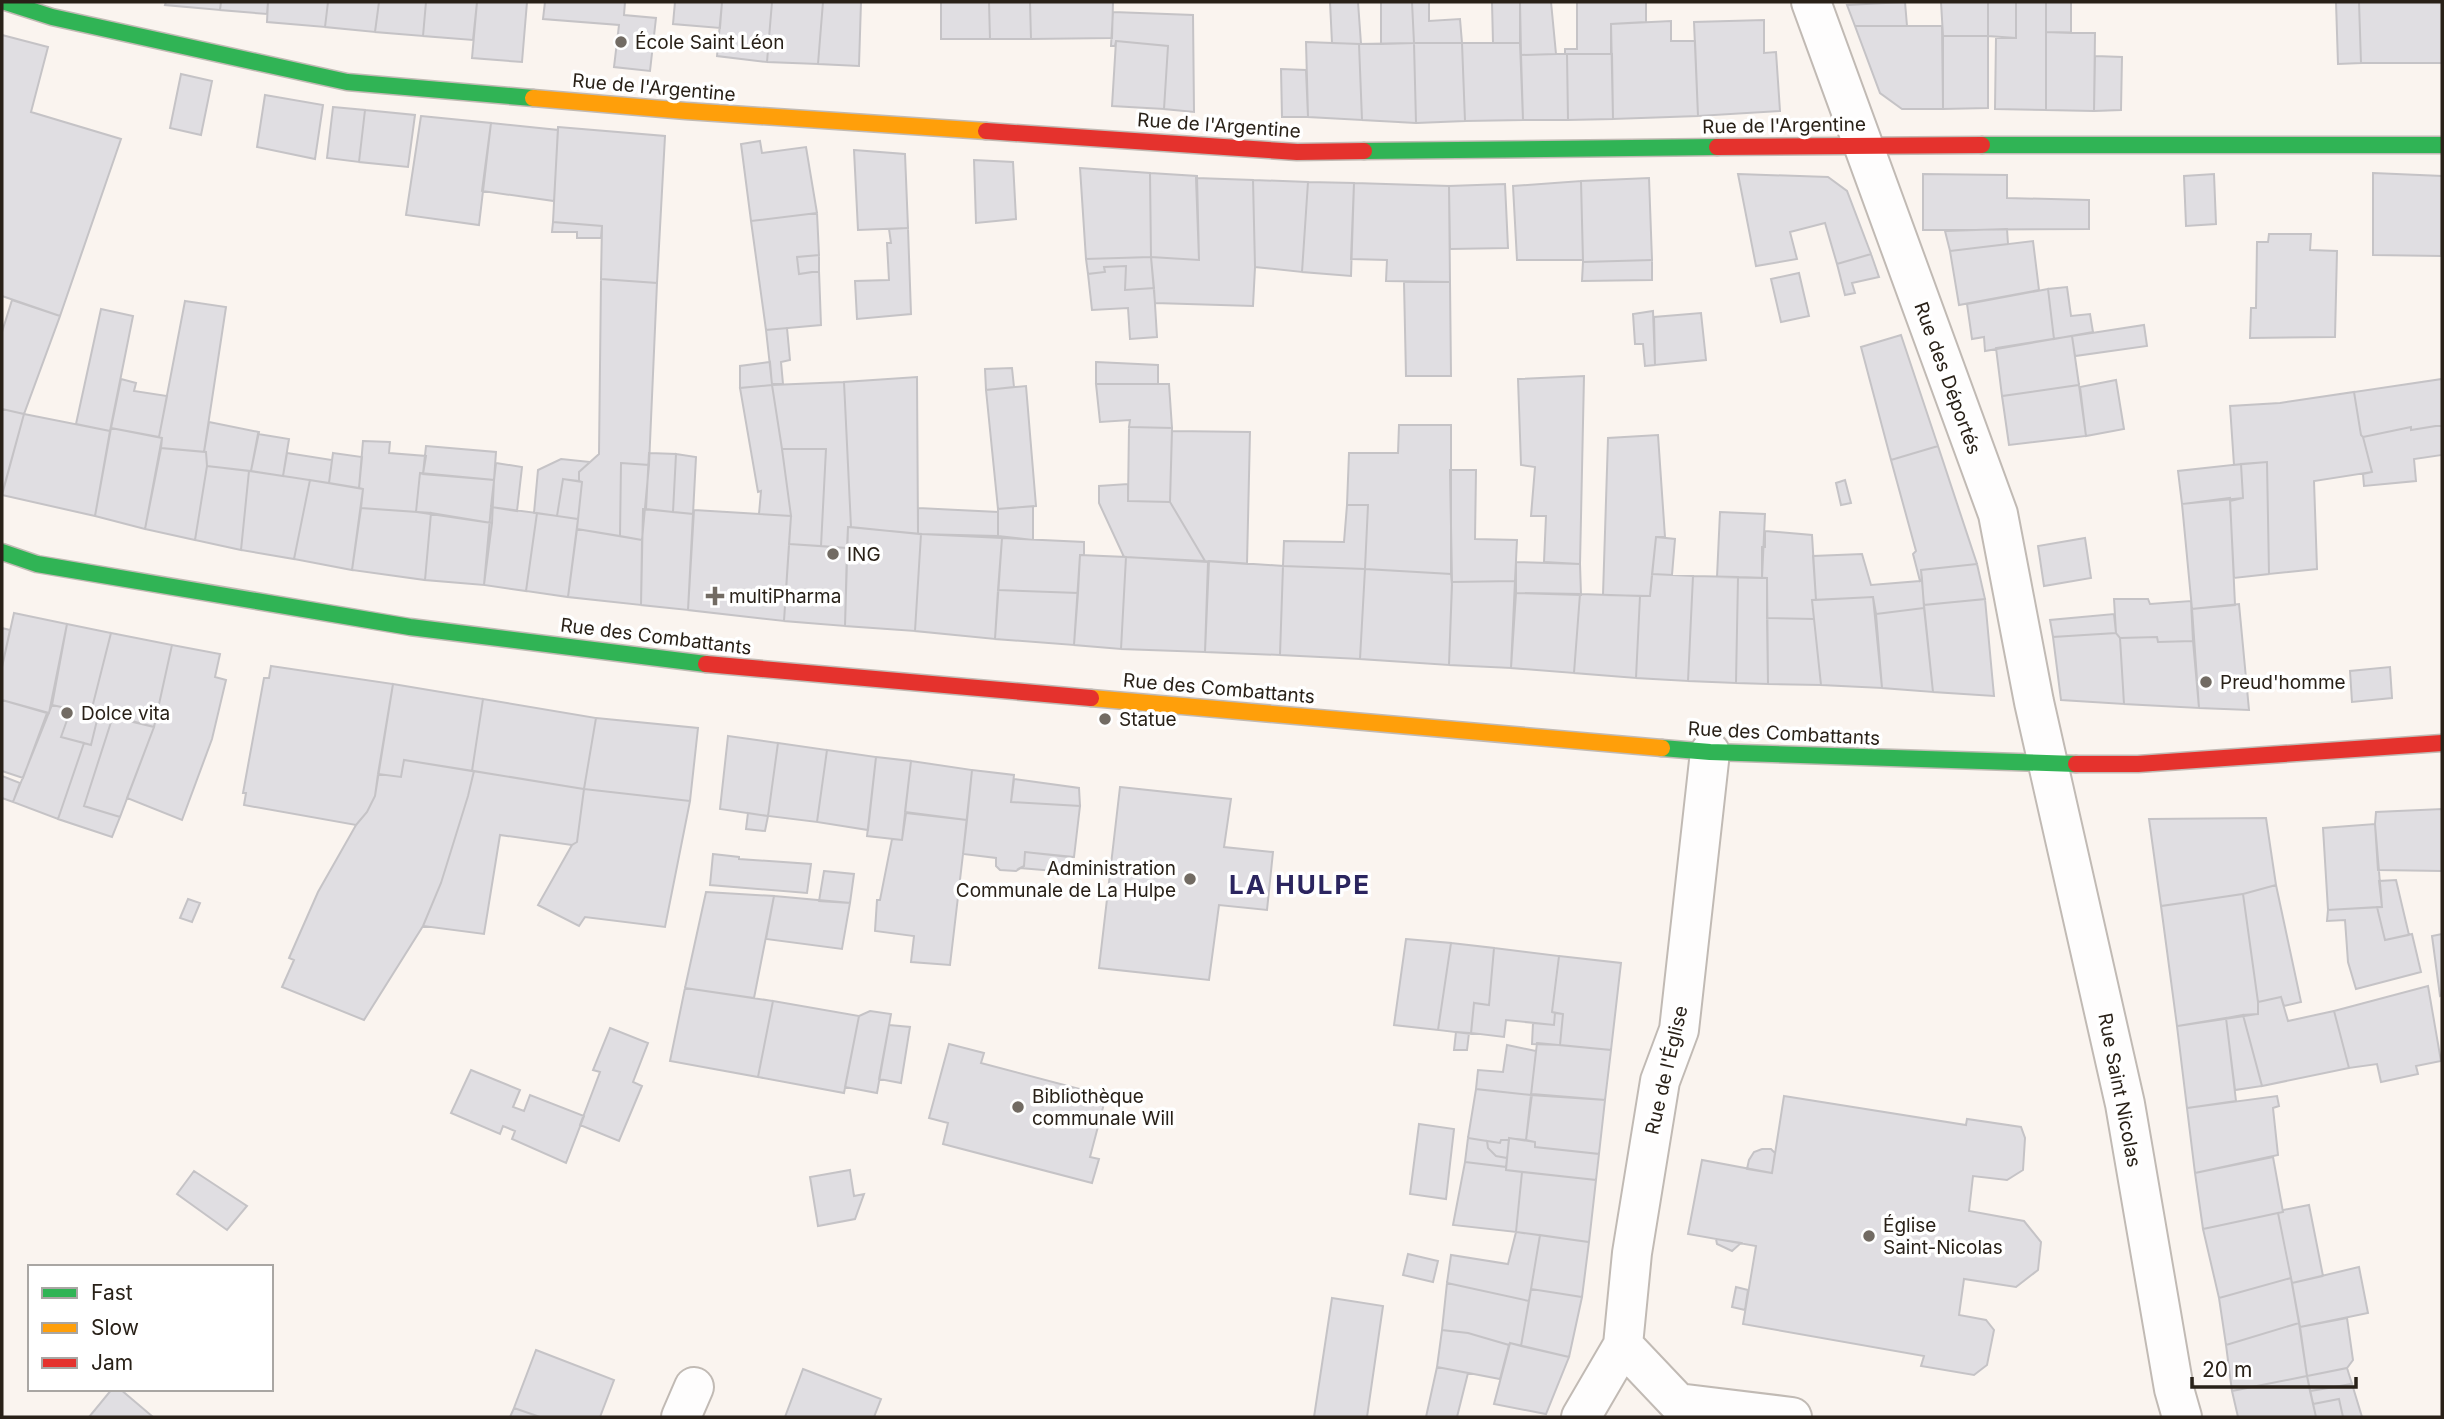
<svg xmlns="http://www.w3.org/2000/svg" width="2444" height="1419" font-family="Inter,sans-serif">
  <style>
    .building { fill: #e0dee2; stroke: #c5c3c6; stroke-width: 2 }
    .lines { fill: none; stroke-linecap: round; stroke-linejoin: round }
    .street-casing { stroke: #c1bab4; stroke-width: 42 }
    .fast-casing { stroke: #c1bab4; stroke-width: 19 }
    .slow-casing { stroke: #c1bab4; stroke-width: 19 }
    .jam-casing { stroke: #c1bab4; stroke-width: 19 }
    .street { stroke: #fefdfd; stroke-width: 38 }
    .fast { stroke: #30b455; stroke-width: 16 }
    .slow { stroke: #ff9f0a; stroke-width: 16 }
    .jam { stroke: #e5322d; stroke-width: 16 }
    .poi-dot { fill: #726b63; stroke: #fff; stroke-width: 2.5 }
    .labels { text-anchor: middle; stroke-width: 7; stroke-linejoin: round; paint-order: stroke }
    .poi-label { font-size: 19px; fill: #292118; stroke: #fff; text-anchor: start }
    .street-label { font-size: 19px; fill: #292118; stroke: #fff }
    .district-label { font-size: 26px; font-weight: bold; letter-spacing: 2px; fill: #2b255f; stroke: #fff }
  </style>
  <rect width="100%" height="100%" fill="#faf4ef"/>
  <path class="building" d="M166,2H221L220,10L165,5Z
    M221,2H268L267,14L220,10Z
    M268,2H328L325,27L267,22Z
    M328,2H379L375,32L325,27Z
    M379,2H426L423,36L375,32Z
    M426,2H477L473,40L423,36Z
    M477,2H527L522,62L472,58Z
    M545,2H625L624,15L656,18L650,71L614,67L619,25L543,19Z
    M675,2H722L720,28L673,24Z
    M722,2H772L767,62L717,56Z
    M772,2H823L818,64L767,62Z
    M823,2H861L859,66L818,64Z
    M941,2H989L990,39H941Z
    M989,2H1030L1031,39H990Z
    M1030,2H1113L1112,38L1031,39Z
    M1330,2H1358L1361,44L1332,43Z
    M1381,2H1412L1414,43L1381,44Z
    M1412,2H1429V21L1460,19L1462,43H1414Z
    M1492,2H1520V43H1493Z
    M1520,2H1551L1556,54L1521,55Z
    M1577,2H1646V22L1611,24V54H1565V49H1577Z
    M1905,2L1907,26H1855L1847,5Z
    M1941,2H1988V36H1943Z
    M1988,2H2016V38L1988,36Z
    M2016,2H2046V110L1995,109L1996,38H2016Z
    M2046,2H2071V33L2046,32Z
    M2336,2H2359L2361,63L2338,64Z
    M2359,2H2442V63H2361Z
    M1113,12L1193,15L1194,112L1164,109L1168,46L1116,41L1115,46H1111Z
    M1764,20V53L1776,52L1780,111L1698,116L1694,22Z
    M1671,21V41H1695L1698,116L1613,119L1611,24Z
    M1855,26H1942L1943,109H1902L1880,93Z
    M2046,32L2095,33L2094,111L2046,110Z
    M2,35L48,47L31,112L121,139L60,316L2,296Z
    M1943,36H1988V108L1943,109Z
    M1116,41L1168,46L1164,109L1112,106Z
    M1306,42L1359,44L1362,120L1308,117Z
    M1414,43H1462L1465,121L1416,123Z
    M1414,43L1416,123L1362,120L1359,44Z
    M1462,43H1520L1523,120L1465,121Z
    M1556,54H1567L1568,120H1523L1521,55Z
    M1567,54H1612L1613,119L1568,120Z
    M2095,56L2122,57L2121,110L2094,111Z
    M1281,69L1306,70L1308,117H1282Z
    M181,74L212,81L201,135L170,128Z
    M265,95L323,105L315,159L257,147Z
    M333,107L365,110L359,162L327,158Z
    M365,110L415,115L408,167L359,162Z
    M421,116L491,123L479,225L406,215Z
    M491,123L558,130L554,201L482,191Z
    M558,127L665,136L657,283L601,279L602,226L553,222Z
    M760,141L762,153L806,147L817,213L751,221L741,144Z
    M854,150L905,154L908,228L858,230Z
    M974,160L1013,162L1016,219L976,223Z
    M1080,168L1150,173L1151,257L1086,259Z
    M1150,173L1197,176L1199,260L1151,257Z
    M2373,173L2442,176L2441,256L2373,255Z
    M1738,174L1828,177L1847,191L1871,254L1837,264L1825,223L1790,232L1797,259L1756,266Z
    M1923,174L2007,175V198L2089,200V229L1923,230Z
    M2214,174L2216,224L2186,226L2184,176Z
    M1196,178L1253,180L1255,267L1253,306L1155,303L1151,257L1199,260Z
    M1649,178L1652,260L1583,262L1581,181Z
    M1253,180L1308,182L1302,272L1255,267Z
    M1581,181L1583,260H1517L1513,186Z
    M1308,182L1354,183L1351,276L1302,272Z
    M1354,183L1449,186L1450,282L1386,281L1387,260L1351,259Z
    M1505,184L1508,248L1450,249L1449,186Z
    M817,213L819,255L797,257L799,274L819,271L821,325L766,330L751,221Z
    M553,222L602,226L601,238H577V232H552Z
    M908,228L911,314L857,319L855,281L889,280L887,243H891L889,229Z
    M2007,229L2008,244L1950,251L1945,231Z
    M2269,234H2311L2310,250L2337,251L2335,337L2250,338L2251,308H2256L2257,242H2268Z
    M2033,241L2039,290L1959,305L1950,251Z
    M1871,254L1879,277L1852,283L1855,293L1845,295L1837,264Z
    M819,255V271L799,274L797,257Z
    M1151,257L1154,288L1125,290L1126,266L1104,267L1105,272L1088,274L1086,259Z
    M1652,260V280L1582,281L1583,262Z
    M1126,266L1125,290L1154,288L1157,337L1130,339L1128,308L1092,310L1088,274L1105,272L1104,267Z
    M1799,273L1809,316L1781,322L1771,279Z
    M601,279L657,283L649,465L621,463L620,536L577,529L582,482L579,481V472L599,454Z
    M1404,282H1450L1451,376H1406Z
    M2067,287L2071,316L2090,314L2093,332L2054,339L2048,289Z
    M2048,289L2054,339L1985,351L1984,337L1972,339L1967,304Z
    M12,300L60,316L24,414L2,409V332Z
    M185,301L226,307L204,452L161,448L162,438L159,437Z
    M101,309L133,316L110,431L76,424Z
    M1653,311L1655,365L1645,366L1643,344H1635L1633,314Z
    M1701,313L1706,360L1655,365L1654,317Z
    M2144,325L2147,346L2075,356L2072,336Z
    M787,328L790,360L781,362L783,384H772L766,330Z
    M1901,335L1938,446L1891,460L1861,347Z
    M2072,336L2079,385L2002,396L1996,348Z
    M770,362L772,385L740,388V366Z
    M1096,362L1158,365V384H1096Z
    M1012,368L1014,387L986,390L985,369Z
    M1584,376L1580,564L1544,562L1546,516H1531L1535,467L1521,465L1518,379Z
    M917,377L918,534L851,527L844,382Z
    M121,379L136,383L134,391L167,396L159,437L111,428Z
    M2442,379V425L2411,430V427L2363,437L2361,435L2354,392Z
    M2116,380L2124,429L2086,436L2080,387Z
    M844,382L851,527H848L847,548L821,546L826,449H782L772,385Z
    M1096,384H1169L1172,428L1129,427L1130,420L1100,422Z
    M772,385L782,449L791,516L759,514L761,491L758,492L740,388Z
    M2079,385L2086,436L2009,445L2002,396Z
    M1026,386L1036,506L998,509L986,390Z
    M2354,392L2361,435L2363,437L2372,472L2314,481L2317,569L2269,574L2267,462L2234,465L2230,406L2280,403Z
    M2,409L24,414L2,494Z
    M24,414L110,431L95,516L2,495Z
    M209,422L259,432L251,471L207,466L206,452H204Z
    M1399,425H1451V574L1365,569L1368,505H1347L1349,453H1398Z
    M2442,425V455L2414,459L2416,481L2364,486L2363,474L2372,472L2363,437L2411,427V430Z
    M1129,427L1172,428L1170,502L1128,501Z
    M111,428L162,438L145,529L95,516Z
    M1172,431L1250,432L1247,564L1205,561L1170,502Z
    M258,434L289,439L283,476L251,471Z
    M1658,435L1665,537H1656L1650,596L1603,595L1608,438Z
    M363,441L390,442L389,453L426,456L423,474L420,473L416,512L361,508L363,489L359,488Z
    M426,446L496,452L494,480L423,474Z
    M1938,446L1977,564L1921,570L1922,579L1920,581L1913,554L1916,551L1891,460Z
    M161,448L206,452L207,466L195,540L145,529Z
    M782,449H826L821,546L789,544L791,516Z
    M287,453L332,460L329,483L283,476Z
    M333,453L362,457L359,488L329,483Z
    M649,453L676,454L673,512L646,509Z
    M676,454L696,457L693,514L673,512Z
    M561,459L590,462L579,472V481L563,479L557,516L534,513L538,470Z
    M2267,462L2269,574L2234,578L2230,501L2243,498L2241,464Z
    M496,463L522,467L517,511L491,507Z
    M621,463L649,465L642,540L620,536Z
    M2241,464L2243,498L2182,504L2178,471Z
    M207,466L249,471L241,550L195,540Z
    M1450,470H1476L1475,539L1517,540L1515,581L1452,582Z
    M249,471L310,480L294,559L241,550Z
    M420,473L494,480L492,523L416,512Z
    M563,479L582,482L578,519L557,516Z
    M310,480L363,489L352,570L294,559Z
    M1845,480L1851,503L1841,505L1836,483Z
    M1128,484V501L1170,502L1205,561L1124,557L1099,503V486Z
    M2230,498L2235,605L2192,609L2182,504Z
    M1347,505H1368L1365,569L1283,566L1284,541L1344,542Z
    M1033,506V540L998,536V509Z
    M491,507L537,513L526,591L484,585Z
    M361,508L431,513L425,580L352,570Z
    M918,508L998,512V536L918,534Z
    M643,509L693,514L688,610L641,605Z
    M694,510L791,516L784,621L688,610Z
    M1720,512L1765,514L1762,578L1717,577Z
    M431,513L492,523L484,585L425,580Z
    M537,513L578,519L568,597L526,591Z
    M848,527L921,534L915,631L845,626Z
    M577,529L642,540L641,605L568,597Z
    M1765,531L1812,535L1816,600H1812L1814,619L1767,618V578H1762V547H1765Z
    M921,534L1002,538L995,639L915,631Z
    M1656,537L1675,539L1672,575L1652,574Z
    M1002,538L1084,542V555H1080L1078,593L998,590Z
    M2085,538L2091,578L2044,586L2038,546Z
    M789,544L847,548L845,626L784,621Z
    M1862,554L1871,585L1920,581L1922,579L1924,608L1876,614L1873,597L1816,600L1813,556Z
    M1080,555L1126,557L1121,649L1074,645Z
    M1126,557L1208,562L1205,652L1121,649Z
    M1209,561L1283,566L1280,655L1205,652Z
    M1516,562L1580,564L1581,595L1516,593Z
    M1977,564L1985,599L1924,605L1921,570Z
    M1283,566L1365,569L1360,659L1280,655Z
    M1365,569L1451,574L1452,585L1449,665L1360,659Z
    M1652,574L1693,576L1688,681L1636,678L1640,596H1650Z
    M1693,576L1738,577L1736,683L1688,681Z
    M1738,577L1767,578L1768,684L1736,683Z
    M1515,581L1511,668L1449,665L1452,582Z
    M998,590L1078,593L1074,645L995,639Z
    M1516,593L1580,594L1574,673L1511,668Z
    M1580,594L1640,596L1636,678L1574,673Z
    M1873,597L1882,688L1821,685L1812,600Z
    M1985,599L1994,696L1933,692L1924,605Z
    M2114,599H2148L2150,604L2191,601L2193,641L2158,642L2157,637L2120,638L2116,633Z
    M2239,604L2249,710L2199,708L2192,609Z
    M1924,608L1933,692L1882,688L1876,614Z
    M14,613L67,624L49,713L2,700V667Z
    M2114,614L2116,633L2053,637L2050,620Z
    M1767,618L1814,619L1821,685L1768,684Z
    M67,624L111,633L91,712H99L91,745L61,737L71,709L52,705Z
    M2,628L10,630L2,667Z
    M111,633L172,645L154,727L91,712Z
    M2116,633L2120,638L2124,704L2061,700L2053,637Z
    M2157,637L2158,642L2193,641L2199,708L2124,704L2120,638Z
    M172,645L220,654L215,677L226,680L212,739L182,820L127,798L154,727Z
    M271,666L393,684L375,796L367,812L356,825L244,805L246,793H243L264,678H269Z
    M2390,667L2392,698L2352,702L2350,671Z
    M393,684L483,699L472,771L404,760L401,777L378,774Z
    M483,699L596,718L584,789L472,771Z
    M2,700L47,713L23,778L2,771Z
    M52,705L71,709L61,737L84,743L58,819L13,802Z
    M99,712L113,716L84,806L120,817L112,837L58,819L84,743L91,745Z
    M113,716L154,727L120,817L84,806Z
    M596,718L698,728L690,801L584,789Z
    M728,736L778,743L768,816L720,809Z
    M778,743L827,750L817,822L768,816Z
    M827,750L876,757L868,830L817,822Z
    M876,757L911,761L902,840L867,836Z
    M404,760L474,771L468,796L441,883L423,926L364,1020L282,987L294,960L289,958L318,892L356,825L367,812L375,796L378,774L401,777Z
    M911,761L972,770L967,820L905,812Z
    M972,770L1014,775L1011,802L1080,806L1074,857L1025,852L1024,866L1016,871L1000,870L996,866V858L963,854Z
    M474,771L584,789L577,842L572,845L500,835L484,934L423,926L441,883L468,796Z
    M2,776L20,783L13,802L2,798Z
    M1014,779L1079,788L1080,806L1011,802Z
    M1120,787L1231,799L1224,847L1273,852L1267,910L1219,905L1209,980L1099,968Z
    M584,789L690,801L665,927L585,917L579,926L538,905L572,845L577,842Z
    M2442,809V871L2378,870L2375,824L2376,812Z
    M748,813L768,816L765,831L746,829Z
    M906,813L967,820L950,965L911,962L914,936L875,931L877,900H880L892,839L902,840Z
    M2266,818L2276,885L2243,894L2161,906L2149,819Z
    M2375,824L2382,907L2328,910L2323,828Z
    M1025,852L1069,857L1066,872L1020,868L1024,866Z
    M713,854L739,857V859L811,864L807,893L710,885Z
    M824,871L854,874L850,903L819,901Z
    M2396,880L2409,935L2385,940L2377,907H2382L2379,881Z
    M2276,885L2301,1002L2284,1006L2281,997L2258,1002L2243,894Z
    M706,892L774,896L754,998L685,988Z
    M2243,894L2258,1002V1014L2177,1026L2161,906Z
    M774,896L850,903L842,949L766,939Z
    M188,899L200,903L192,922L180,918Z
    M2377,907L2385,940L2412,934L2421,972L2356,989L2348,962L2345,920L2327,921L2328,910Z
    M2442,934V995L2440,996L2432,936Z
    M1406,939L1451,943L1438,1030L1394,1025Z
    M1451,943L1494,948L1489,1005L1474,1003L1471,1034L1438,1030Z
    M1494,948L1559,956L1552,1012L1555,1013L1554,1025L1506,1020L1504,1037L1471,1033L1474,1003L1489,1005Z
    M1559,956L1621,963L1611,1050L1560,1045L1563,1014L1552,1012Z
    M2428,986L2441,1061L2416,1066L2418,1074L2381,1082L2377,1064L2349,1068L2334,1011Z
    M685,988L773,1001L758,1077L670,1061Z
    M2281,997L2288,1021L2334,1011L2349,1068L2262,1086L2243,1015L2258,1014V1002Z
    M773,1001L859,1016L844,1093L758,1077Z
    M870,1011L891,1014L877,1093L845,1087L859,1016Z
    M1555,1013L1563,1014L1560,1045L1532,1044L1533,1023L1554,1025Z
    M2243,1015L2262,1086L2235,1090L2226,1018Z
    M2226,1018L2236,1101L2187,1108L2177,1026Z
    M889,1025L910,1027L901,1083L879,1079Z
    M610,1028L648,1043L633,1082L642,1086L619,1141L580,1125L600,1072L593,1070Z
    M1456,1032L1469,1033L1467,1050H1454Z
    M1537,1043L1611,1050L1605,1100L1531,1095Z
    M949,1044L984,1053L981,1063L1106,1096L1090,1157L1099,1159L1092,1183L943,1144L948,1123L929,1118Z
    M1507,1045L1536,1051L1531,1095L1476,1089L1478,1070L1503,1072Z
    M471,1070L520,1090L513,1107L524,1111L530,1095L584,1116L566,1163L512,1139L515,1131L503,1126L500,1134L451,1113Z
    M1476,1089L1531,1095L1526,1140L1509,1138V1140H1501L1500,1143L1468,1138Z
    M1532,1094L1605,1100L1599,1154L1535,1147V1142L1526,1140Z
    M1784,1096L1966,1125L1967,1119L2021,1127L2025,1138L2023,1170L2007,1180L1973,1176L1969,1211L2024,1221L2041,1242L2038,1270L2016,1287L1964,1279L1959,1315L1986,1320L1994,1330L1987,1365L1974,1375L1921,1366L1924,1356L1743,1324L1756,1246L1688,1234L1702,1160L1772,1173Z
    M2277,1096L2279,1106L2273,1108L2278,1155L2195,1173L2187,1108Z
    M1419,1124L1454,1129L1446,1199L1410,1194Z
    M1468,1138L1487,1141L1488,1148L1496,1156L1507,1158L1506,1167L1465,1162Z
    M1509,1138L1535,1142V1147L1599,1154L1596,1180L1506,1170Z
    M1501,1140H1509L1507,1158L1496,1156L1488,1148L1487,1141L1500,1143Z
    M1762,1149H1771L1775,1153L1772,1173L1747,1169L1749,1160L1754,1152Z
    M2273,1157L2283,1212L2203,1229L2195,1173Z
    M1465,1162L1506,1167V1170L1522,1172L1516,1232L1453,1225Z
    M850,1170L854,1196L864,1194L855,1219L818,1226L810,1177Z
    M194,1171L247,1206L227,1230L177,1194Z
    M1522,1172L1596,1180L1589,1242L1516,1232Z
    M2309,1205L2323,1276L2292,1283L2278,1213L2283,1212V1210Z
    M2278,1213L2291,1278L2219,1298L2203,1229Z
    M1516,1232L1540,1235L1529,1301L1447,1283L1451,1255L1508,1264Z
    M1540,1235L1589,1242L1582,1297L1531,1289Z
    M1716,1239L1741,1243L1732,1251L1717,1244Z
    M1408,1254L1438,1261L1433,1282L1403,1275Z
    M2359,1267L2368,1313L2300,1327L2292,1283Z
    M2291,1278L2299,1323L2226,1345L2219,1298Z
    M1447,1283L1529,1301L1521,1346L1510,1343L1509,1345L1468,1333L1442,1330Z
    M1736,1287L1748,1290L1745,1310L1732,1307Z
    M1531,1289L1582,1297L1569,1357L1521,1346Z
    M1332,1298L1383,1306L1367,1417H1314Z
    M2347,1318L2353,1360L2347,1368L2307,1376L2300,1327Z
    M2299,1323L2307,1376L2232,1391L2226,1345Z
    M1442,1330L1468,1333L1509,1345L1500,1379L1437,1367Z
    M1510,1343L1569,1357L1546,1414L1494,1404Z
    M536,1350L614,1380L600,1417H540L514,1408Z
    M1437,1367L1468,1373L1457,1417H1426Z
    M2347,1368L2352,1384L2310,1391L2307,1376Z
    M803,1369L881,1399L874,1417H785Z
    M2307,1376L2316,1417H2238L2232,1391Z
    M2352,1384L2362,1417H2343L2339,1399L2313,1404L2310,1391Z
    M112,1389H120L153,1417H89Z
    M2339,1399L2343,1417H2316L2313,1404Z
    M514,1408L540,1417H510Z"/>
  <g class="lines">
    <g class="street-casing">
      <path id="street" d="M1811,2L1998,514L2034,702L2125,1104L2174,1389L2182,1417
        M1623,1345L1678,1403L1792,1417
        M681,1417L694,1387
        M1581,1417L1623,1345L1632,1253L1660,1081L1679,1030L1710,752"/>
    </g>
    <g class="fast-casing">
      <path id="fast" d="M5,2L52,17L347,82L533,98
        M1982,145H2442
        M1364,151L1717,147
        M2,552L37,564L410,627L706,664
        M1662,748L1710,752L2076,764"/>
    </g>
    <g class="slow-casing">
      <path id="slow" d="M533,98L686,111L986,131
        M1091,698L1662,748"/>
    </g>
    <g class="jam-casing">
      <path id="jam" d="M986,131L1297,152L1364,151
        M1717,147L1982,145
        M706,664L1091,698
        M2076,764H2138L2442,743"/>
    </g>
    <use href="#street" class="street"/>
    <use href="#fast" class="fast"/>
    <use href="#slow" class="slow"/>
    <use href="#jam" class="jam"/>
  </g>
  <g class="poi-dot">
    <circle cx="621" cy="42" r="7"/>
    <circle cx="833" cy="554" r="7"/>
    <path d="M711.5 585.5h7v7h7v7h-7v7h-7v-7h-7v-7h7z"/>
    <circle cx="2206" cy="682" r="7"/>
    <circle cx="67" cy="713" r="7"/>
    <circle cx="1105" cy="719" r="7"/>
    <circle cx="1190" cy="879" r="7"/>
    <circle cx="1018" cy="1107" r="7"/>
    <circle cx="1869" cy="1236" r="7"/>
  </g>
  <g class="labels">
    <g class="poi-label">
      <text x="635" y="49">École Saint Léon</text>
      <text x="847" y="561">ING</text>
      <text x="729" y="603">multiPharma</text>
      <text x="2220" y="689">Preud'homme</text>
      <text x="81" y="720">Dolce vita</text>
      <text x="1119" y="726">Statue</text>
      <text x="1176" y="875" text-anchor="end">Administration<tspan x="1176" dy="22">Communale de La Hulpe</tspan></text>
      <text x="1032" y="1103">Bibliothèque<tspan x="1032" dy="22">communale Will</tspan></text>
      <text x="1883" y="1232">Église<tspan x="1883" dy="22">Saint-Nicolas</tspan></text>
    </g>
    <g class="street-label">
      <text transform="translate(654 87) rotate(5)" y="7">Rue de l'Argentine</text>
      <text transform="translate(1219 125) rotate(4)" y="7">Rue de l'Argentine</text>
      <text transform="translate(1784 125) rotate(-1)" y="7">Rue de l'Argentine</text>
      <text transform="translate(1948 378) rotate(70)" y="7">Rue des Déportés</text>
      <text transform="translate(656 636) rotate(7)" y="7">Rue des Combattants</text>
      <text transform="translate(1219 688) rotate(5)" y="7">Rue des Combattants</text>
      <text transform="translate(1784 733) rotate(3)" y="7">Rue des Combattants</text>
      <text transform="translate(1666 1070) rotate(-77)" y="7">Rue de l'Église</text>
      <text transform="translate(2120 1090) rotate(79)" y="7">Rue Saint Nicolas</text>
    </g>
    <g class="district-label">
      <text x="1300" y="894">LA HULPE</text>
    </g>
  </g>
  <rect width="2444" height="1419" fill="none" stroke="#292118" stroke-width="7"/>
  <rect x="28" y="1265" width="245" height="126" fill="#ffffff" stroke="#a9a6a3" stroke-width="2"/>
  <rect x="42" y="1288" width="35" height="10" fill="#30b455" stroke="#a9a6a3" stroke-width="2"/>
  <text x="91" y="1300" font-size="21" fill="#292118">Fast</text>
  <rect x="42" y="1323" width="35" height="10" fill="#ff9f0a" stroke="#a9a6a3" stroke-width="2"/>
  <text x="91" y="1335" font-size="21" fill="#292118">Slow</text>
  <rect x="42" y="1358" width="35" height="10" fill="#e5322d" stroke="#a9a6a3" stroke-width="2"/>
  <text x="91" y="1370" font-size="21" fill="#292118">Jam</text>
  <path d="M2192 1377v10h164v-10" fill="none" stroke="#292118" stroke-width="3.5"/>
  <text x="2202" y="1377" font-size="21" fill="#292118" stroke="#ffffff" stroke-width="5" paint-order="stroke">20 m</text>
</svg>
